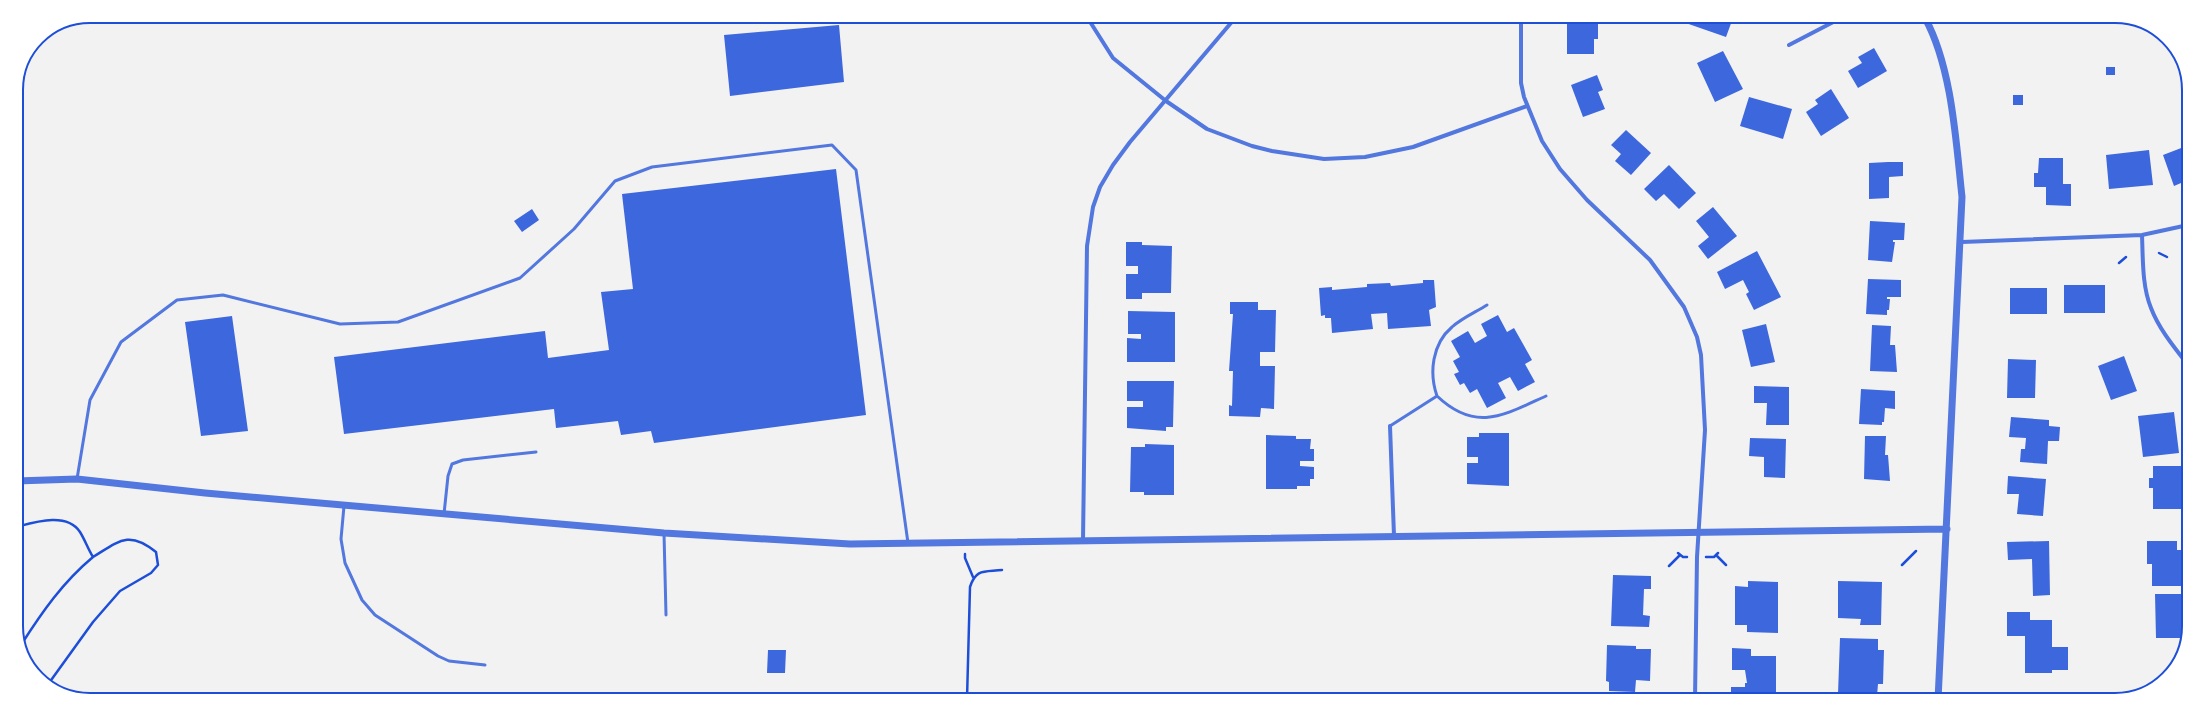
<svg xmlns="http://www.w3.org/2000/svg" width="2205" height="716" font-family="'Archivo Narrow',sans-serif">
  <style>
    .building { fill: #3d67dc }
    .lines { fill: none; stroke-linecap: round; stroke-linejoin: round }
    .path { stroke: #1d4ed8; stroke-width: 2.5 }
    .service { stroke: #5277de; stroke-width: 3 }
    .minor { stroke: #5277de; stroke-width: 4 }
    .tertiary { stroke: #5277de; stroke-width: 7 }
    .rim { fill: none; stroke: #1d4ed8; stroke-width: 2 }
  </style>
  <rect width="100%" height="100%" fill="#f2f2f2"/>
  <path class="building" d="M1572,18H1598V39H1594V54H1567V24H1572Z
    M1681,18H1733L1726,37L1680,21Z
    M839,25L844,82L730,96L724,35Z
    M1874,48L1887,71L1858,88L1848,71L1862,63L1858,57Z
    M1723,51L1743,89L1715,102L1697,63Z
    M2106,67H2115V75H2106Z
    M1597,75L1603,90L1598,92L1605,109L1583,117L1571,85Z
    M1831,89L1849,118L1821,136L1806,112L1818,104L1815,100Z
    M2013,95H2023V105H2013Z
    M1749,97L1792,109L1783,139L1740,126Z
    M1626,130L1651,153L1631,175L1615,161L1621,154L1611,145Z
    M2189,145L2188,180L2174,186L2163,155Z
    M2149,150L2153,185L2109,189L2106,155Z
    M2039,158H2063V184H2071V206L2046,205V187H2034V173H2038Z
    M1888,162H1903V176L1889,177V198L1869,199V163Z
    M1669,165L1696,193L1679,209L1664,194L1656,201L1644,189Z
    M836,169L866,415L654,443L651,431L621,435L618,421L556,428L554,409L344,434L334,357L545,331L548,358L609,350L601,292L633,289L622,194Z
    M1713,207L1737,236L1708,259L1698,246L1709,237L1696,221Z
    M532,209L539,220L522,232L514,221Z
    M1870,221L1905,223L1904,240H1893V242H1895L1892,262L1868,260Z
    M1126,242H1142V245L1172,246L1171,293H1142V299H1126V274H1138V266H1126Z
    M1757,251L1781,297L1754,310L1746,294L1749,292L1743,280L1725,289L1717,272Z
    M1868,279L1901,280V297H1887V299H1890L1889,310H1887V315L1866,314Z
    M1423,280H1434L1436,307L1429,310L1431,326L1388,329L1387,313L1371,314L1373,329L1332,333L1331,318H1325V315L1321,316L1319,288L1332,287V290L1367,287V284L1390,283L1391,286L1423,283Z
    M2064,285H2105V313H2064Z
    M2010,288H2047V314H2010Z
    M1230,302H1258V310H1276L1275,352H1260V366H1275L1274,409L1261,408L1260,417L1229,416V405L1232,406L1233,371H1229L1233,314H1230Z
    M1128,311L1175,312V362H1127V338L1141,339V334H1128Z
    M1498,315L1507,332L1514,328L1532,360L1525,364L1535,382L1518,391L1510,377L1498,383L1506,398L1487,408L1477,389L1470,393L1464,383L1460,385L1454,374L1459,372L1453,361L1460,357L1451,341L1468,331L1475,343L1487,336L1481,324Z
    M232,316L248,431L201,436L185,322Z
    M1766,324L1775,362L1751,367L1742,330Z
    M1872,325L1891,326L1890,345H1895L1897,372L1870,371Z
    M2124,356L2137,391L2111,400L2098,366Z
    M2008,359L2036,360L2035,398H2007Z
    M1127,381H1174L1173,427H1166V431L1127,428V407H1143V401H1127Z
    M1754,386L1789,387V425H1766L1767,403H1754Z
    M1861,389L1895,391V409L1885,408L1884,422H1882V425L1859,424Z
    M2174,412L2179,453L2143,457L2138,416Z
    M2011,417L2049,420V426L2060,427L2059,441H2048L2047,464L2020,462L2021,449H2025L2026,438L2009,437Z
    M1479,433H1509V486L1467,484V463H1478V457H1467V437H1479Z
    M1266,435L1296,436V439H1311L1310,449H1314V461H1300V466L1314,467V479H1310V486H1297V489H1266Z
    M1865,436H1886L1885,455H1888L1890,481L1864,479Z
    M1750,438L1786,439L1785,478L1764,477V457L1749,456Z
    M1145,444L1174,445V495H1144V492H1130L1131,447H1145Z
    M2153,466H2187V484H2183V509H2153V488H2149V478H2153Z
    M2008,476L2046,479L2043,516L2017,514L2019,494H2007Z
    M2049,541L2050,595L2033,596L2032,559L2008,560L2007,542Z
    M2147,541H2177V550H2181V567H2187V586H2152V564H2147Z
    M1613,575L1651,576V589H1644L1643,615L1650,616L1649,627L1611,626Z
    M1748,581L1778,582V633L1747,632V625H1735V586L1748,587Z
    M1838,581L1882,582L1881,625H1860L1861,619L1838,618Z
    M2155,594H2185L2186,645L2185,648H2180V638H2156Z
    M2007,612H2030V620H2052V647H2068V670H2052V673H2025V636H2007Z
    M1840,638L1878,639V650H1884L1883,684H1878L1877,696L1838,694Z
    M1607,645L1636,646V649H1651L1650,681L1636,680L1635,692L1609,691V682L1606,681Z
    M1732,648L1751,649V656H1776V700H1731V687H1745V683H1747L1745,670H1732Z
    M768,650H786L785,673H767Z"/>
  <g class="lines">
    <path class="path" d="M2159,253L2167,257
      M2119,263L2126,257
      M16,527C35,522 67,512 80,532C85,540 88,549 93,557C119,541 129,530 156,552L158,565L151,573L120,591L93,622L49,683
      M1678,553L1683,557H1687
      M965,554V558L973,577
      M1716,555L1726,565
      M1706,557H1714L1718,553
      M1902,565L1916,551
      M1669,566L1680,555
      M21,645C42,612 63,582 93,557
      M967,699L970,587C976,568 985,572 1002,570"/>
    <path class="service" d="M1437,396C1476,433 1504,415 1546,396
      M1390,426L1437,396C1429,373 1432,344 1452,327C1462,318 1476,312 1487,305
      M77,479L90,400L121,342L177,300L223,295L340,324L398,322L520,278L574,229L615,181L652,167L832,145L856,170L908,543
      M344,506L341,539L345,563L362,600L375,615L438,656L449,661L485,665
      M444,514L448,476L452,464L463,460L536,452
      M664,533L666,615"/>
    <path class="minor" d="M1087,17L1113,58L1166,101L1207,129L1252,146L1272,151L1324,159L1365,157L1413,147L1527,106
      M1521,18V83L1524,97L1542,141L1560,169L1587,200L1650,260L1684,307L1697,337L1701,355L1705,430L1697,557L1695,699
      M1789,45L1841,18
      M2142,235C2143,259 2142,286 2151,308C2159,329 2174,347 2188,365
      M1962,242L2142,235L2188,225
      M1390,426L1394,536
      M1083,540L1087,246L1093,207L1100,187L1113,165L1130,142L1236,17"/>
    <path class="tertiary" d="M1925,18C1952,67 1956,142 1962,197L1938,700
      M16,481L77,479L205,493L664,533L850,544L1947,529"/>
  </g>
  <path d="M0 0H2205V716H0ZM90 23H2115A67 67 0 0 1 2182 90V626A67 67 0 0 1 2115 693H90A67 67 0 0 1 23 626V90A67 67 0 0 1 90 23Z" fill="#fff" fill-rule="evenodd"/>
  <path class="rim" d="M90 23H2115A67 67 0 0 1 2182 90V626A67 67 0 0 1 2115 693H90A67 67 0 0 1 23 626V90A67 67 0 0 1 90 23Z"/>
</svg>
